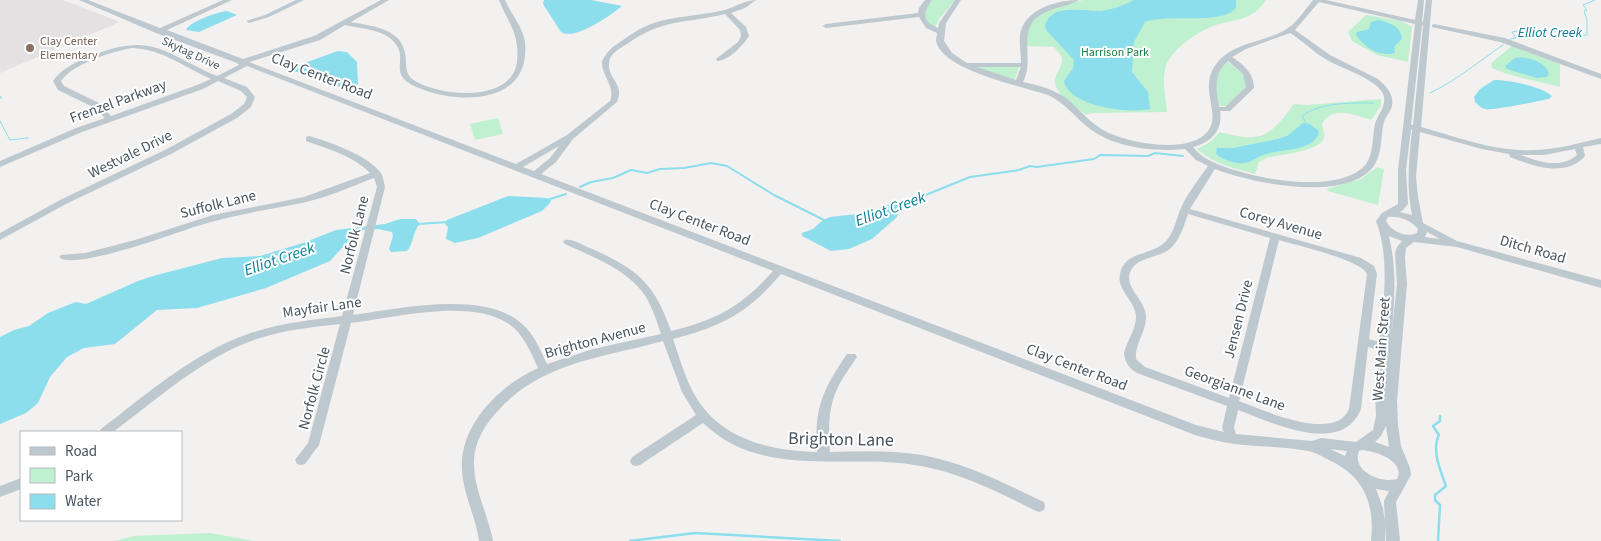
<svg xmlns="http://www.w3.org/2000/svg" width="1601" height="541" font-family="'Source Sans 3',sans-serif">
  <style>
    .education { fill: #e4e1e3 }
    .green { fill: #bff0cf }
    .water { fill: #8cdeed }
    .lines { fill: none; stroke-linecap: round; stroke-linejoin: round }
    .stream-far2 { stroke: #8cdeed; stroke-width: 1 }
    .stream-far1 { stroke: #8cdeed; stroke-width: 2 }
    .stream { stroke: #8cdeed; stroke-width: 2.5 }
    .minor { fill: #bec8cf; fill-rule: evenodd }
    .education-dot { fill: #8d6e63; stroke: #fff; stroke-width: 2 }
    .labels { text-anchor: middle; stroke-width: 4; stroke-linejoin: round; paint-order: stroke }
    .far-education-label { font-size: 12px; fill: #785e54; stroke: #fff; text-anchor: start }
    .far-park-label { font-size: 12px; fill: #178146; stroke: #fff }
    .far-street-label { font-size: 12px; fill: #48555e; stroke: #fff }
    .far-water-label { font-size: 14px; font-style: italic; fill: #0c8096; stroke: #fff }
    .street-label { font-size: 15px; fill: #48555e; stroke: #fff }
    .water-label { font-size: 16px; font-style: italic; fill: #0c8096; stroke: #fff }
    .near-street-label { font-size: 18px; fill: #48555e; stroke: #fff }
  </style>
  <rect width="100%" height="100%" fill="#f3f0f0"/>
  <path class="education" d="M0,0H63L120,22L0,73Z"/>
  <path class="green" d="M932,0H955L939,19L935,28L926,22L924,8Z
    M1083,0H1266C1262,5 1258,11 1252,14C1242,20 1230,21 1219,24C1201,29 1168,50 1165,70C1162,84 1166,98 1167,112L1091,113L1086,115C1077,106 1053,94 1055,80C1057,71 1063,66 1062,57L1054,47L1027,46C1027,41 1026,34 1027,30C1032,11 1067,4 1083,0Z
    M1366,15L1401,21L1412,27L1408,62L1377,55L1352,41L1348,32Z
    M1512,46L1560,64V87L1507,74L1492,68L1491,63Z
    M1227,61L1244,75L1246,87L1226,106H1219C1212,90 1215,73 1227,61Z
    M973,66L1019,67L1015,79H1012Z
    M1381,99V106L1371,120C1354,115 1333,105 1322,124C1323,129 1326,135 1323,140C1317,151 1279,155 1266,158L1259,162L1255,174C1234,168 1214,164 1197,149L1210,142L1220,132C1261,143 1269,138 1294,104L1307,105Z
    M498,118L503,134L475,140L470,124Z
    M1377,167L1384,169L1378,205L1328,191L1327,189L1361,179Z
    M210,533L254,541H114L134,536Z"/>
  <path class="water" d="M544,0H591L622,6C611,15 575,41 561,32L543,4Z
    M1134,0H1236V7C1225,26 1167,13 1145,22L1134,42L1132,72L1148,92L1150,109C1129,114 1068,106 1064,81L1073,68L1074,60L1047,31L1045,27C1050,2 1084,12 1101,11C1113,9 1123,6 1134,0Z
    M227,11L237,15L199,32L186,30C189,22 217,12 227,11Z
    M1378,20C1390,23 1400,25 1402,39L1394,47L1395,53C1379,57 1365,48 1356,35L1357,32L1369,29L1371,22Z
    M338,51L347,52L357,62L358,84L354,88H342L323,78L293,71L296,66Z
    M1515,58C1527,56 1544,61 1549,73L1547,77L1537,78L1507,69L1505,66Z
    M1494,80C1509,80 1541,86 1552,96L1549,99C1537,101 1495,111 1485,109C1481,108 1478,105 1475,102L1474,97L1480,89Z
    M1303,123L1310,124L1319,131C1317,151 1281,149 1266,154C1258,156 1252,162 1245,163C1234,164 1224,160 1216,154L1217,148H1233L1278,139L1287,136Z
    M508,196L547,198L551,200L550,203L542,211L478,238L455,243L446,239L448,227L445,224L447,220Z
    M891,204L897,205L900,210L897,217L872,239L849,249L831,251L802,236V233L813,229L823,220L830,217L866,213Z
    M400,219H416L420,224C413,230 414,243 407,251L391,252L389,249L393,236L392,232L378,229L364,230L351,238L330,261L266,288L197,308L157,310L115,344L84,348L67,357L50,377L38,403L26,413L0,424V337L14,330L29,326L48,313L68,305L76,302L86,304L138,281L153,276L222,258L260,256L303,243L336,230L385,224Z"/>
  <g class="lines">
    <path class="stream-far2" d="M1510,39L1516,38L1512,32C1525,29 1538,29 1552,31C1564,33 1575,37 1587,35V20L1584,11L1587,10L1583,5L1595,0
      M1430,93C1457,80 1478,62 1503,45
      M0,96L2,98H0
      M0,121L10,140L28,138
      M1307,125L1302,116C1320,102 1351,103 1373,103"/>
    <path class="stream-far1" d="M580,187L591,182L613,178L631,170L647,173L660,169L684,168L711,163L727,166L774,195L826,221
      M547,200L566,194
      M896,207L970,177L1019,170L1030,166L1037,167L1094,159L1100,155L1148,156L1155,153L1183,156
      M418,224L448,222"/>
    <path class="stream" d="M630,541L695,533L840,541
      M1438,541L1440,505L1435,500V495L1446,486C1441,472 1431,450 1439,435L1433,426L1440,421V416"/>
    <path class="minor" d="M79,0H88L160,28L223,0H232L167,30L243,59L314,36L381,0H389L351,22C377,27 406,29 406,62C406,68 407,75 412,79C438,97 513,104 517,61C520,34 508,23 499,0H505C511,14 523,27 525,42C531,102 466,105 424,90C383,76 410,61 395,43C384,29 362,29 345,25L320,40L249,62L516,164L567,135L610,101C616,86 601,76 602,61C607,52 612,47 620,42C630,35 640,28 651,24C673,16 697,16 720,11C732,9 744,0 756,0L745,8L731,13L746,27L749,36C743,45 729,61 717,61L716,59L738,42L741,36L740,30L725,14C685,24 663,18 627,44C619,49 610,53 609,63C607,79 625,83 617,102L573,139L556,162L541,174L1196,425L1224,432L1222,428L1227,406L1137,373C1129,368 1125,363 1124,353C1127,341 1136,329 1136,317C1136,301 1116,290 1120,274C1124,251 1151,256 1165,242C1174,234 1176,219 1181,208C1187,194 1199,179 1208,166L1196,160L1185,149C1155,152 1115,148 1090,129C1076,118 1065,103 1048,95C1023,86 942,71 936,41C936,38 937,36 937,33L926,28L919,17L826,28L822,26L826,24L918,13L919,8L925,0H932C923,12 921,22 938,28L939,23L955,0H961L946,23L944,41L952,53L967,63H1021C1021,54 1019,44 1020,35C1024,9 1057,0 1079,0C1068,7 1051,7 1039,16C1017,31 1035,60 1023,82C1038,85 1053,89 1066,98C1080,109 1090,124 1107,132C1129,143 1190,155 1208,131C1222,113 1197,87 1217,63C1234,42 1263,43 1285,30C1297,23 1304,11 1313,0H1326L1415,20L1418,0H1424L1422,21L1423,22L1426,0H1432L1421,127C1457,137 1495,152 1533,150C1556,150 1578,143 1601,138V144L1583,147L1585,156C1566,178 1533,166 1510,157L1509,154L1482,149L1420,132L1416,177L1418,197L1423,223L1457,241L1601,280V288L1457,247L1414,242L1406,248L1405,258L1407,284L1397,401L1398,425L1401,446L1410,468L1411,475L1396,502L1400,541H1386L1385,525V541H1371C1375,504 1364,476 1329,460C1323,457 1315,452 1308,451C1282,446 1255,447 1228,443C1217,441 1206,438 1195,435L781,274C748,313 722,326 673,339C679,356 684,374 692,390C716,438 768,451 817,452C814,408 823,389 847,354H855L857,357C851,366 845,374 840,383C828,405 828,428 830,452C860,451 891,450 922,455C965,463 1004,483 1044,502L1045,506L1044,510L1039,512L1034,510C998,492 961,473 921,466C848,452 763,481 703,423L640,465L636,466L632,465L630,461L632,457L696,415L682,392L663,341C602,358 540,362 496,413C484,426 475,442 474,460C473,488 488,514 493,541H479C476,517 463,494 462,470C459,425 500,385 538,368C532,355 526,340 515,329C479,295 395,318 351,323L319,445L305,464L301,465L297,464L295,460L308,443L340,324C312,327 284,330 257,339C203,357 158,399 113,432H99L101,429C147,394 193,353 248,334C279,323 311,320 342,316L377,187L374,178C352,186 329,197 306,202C268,210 230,215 194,227C174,234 72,271 59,257L61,255L85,253L135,240L213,215L304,197L370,173C354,156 328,149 306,141V137L309,136C330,142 367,155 380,172C383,175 384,183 385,187L353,315C399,309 482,290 521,323C534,333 540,350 547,364L593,349L661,334C657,322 653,309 646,297C629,270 593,257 565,244L563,242L565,240C573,238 582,245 590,248C637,269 654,282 671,331C716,320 741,307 773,271L247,66L224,78L247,87L255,97L251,107L237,118L171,154L68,203L0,240V233L62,199L165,150L231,114L244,104L247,97L241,91L218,81L203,89L82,132L0,167V161L76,128L105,118L93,107L58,90L53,81C62,68 76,62 91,56C153,31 163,53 217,76L239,65L237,63L156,33ZM1319,2L1415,24L1398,170V204L1382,213L1376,221C1390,258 1384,303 1379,342L1369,339L1377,274L1374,266L1361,258L1190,209L1215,169C1251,183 1345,203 1373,167C1383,154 1380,137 1384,122C1385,118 1389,113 1391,109C1396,96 1387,87 1378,79L1330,55L1295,30ZM1422,25L1423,26L1413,125H1411ZM1290,33C1302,40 1312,51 1324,58C1338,67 1354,71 1368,80C1373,83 1379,87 1382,92C1389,104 1378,113 1375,124C1372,137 1374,153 1366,164C1339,198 1239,177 1207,159C1201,156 1197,151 1193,147C1211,142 1223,131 1220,111H1230L1254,88C1254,73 1243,64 1232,57L1246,49ZM132,48C162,49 184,67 211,79L197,85L111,116L99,103L64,86L61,81C74,63 111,52 132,48ZM1228,61L1243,74L1246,87L1225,107H1219C1216,90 1213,73 1228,61ZM977,67H1021L1016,80ZM1411,129L1412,130C1409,159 1406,186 1412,215L1400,212L1403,210L1408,204L1406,170ZM559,146L550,158L534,171L523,167ZM1575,149L1577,155C1561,169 1539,162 1521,155H1544ZM1188,214L1270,238L1229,398L1145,367L1136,359C1134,343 1150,328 1145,311C1142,298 1123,285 1131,270C1139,256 1160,258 1171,248C1180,239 1184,226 1188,214ZM1388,217C1400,216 1410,220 1418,229L1417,233C1406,238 1392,232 1386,221ZM1427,232L1440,239L1425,237ZM1389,236L1402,241L1397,247L1395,253L1397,284L1390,348C1394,311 1398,273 1389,236ZM1279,240C1295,245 1362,260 1367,274L1349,409C1335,443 1263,410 1239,401ZM1368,347L1379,350L1375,387L1376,416L1373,430L1356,442L1321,438L1312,441L1236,434L1234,428L1238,410C1271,422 1342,457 1361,409ZM1386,426L1389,446V447L1375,442L1381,436ZM1330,449L1347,451L1345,456ZM1362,450C1375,451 1406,461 1397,479C1381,484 1351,471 1359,451ZM1376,489L1389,491L1384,501L1385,522L1383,508Z
      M296,0H304L269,17L249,23L246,21L265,15Z
      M1434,24L1505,38L1601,74V79L1500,42L1432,27V25Z
      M21,478V489L0,497V486Z"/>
  </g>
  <circle class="education-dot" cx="30" cy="48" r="5"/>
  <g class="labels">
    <g class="far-education-label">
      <text x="40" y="45">Clay Center<tspan x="40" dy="14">Elementary</tspan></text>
    </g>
    <g class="far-park-label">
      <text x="1115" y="56">Harrison Park</text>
    </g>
    <g class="far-street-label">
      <text transform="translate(191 53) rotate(25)" y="4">Skytag Drive</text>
    </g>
    <g class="far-water-label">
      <text x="1550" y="37">Elliot Creek</text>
    </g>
    <g class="street-label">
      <text transform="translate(322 76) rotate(21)" y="5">Clay Center Road</text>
      <text transform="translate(118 101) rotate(-20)" y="5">Frenzel Parkway</text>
      <text transform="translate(130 154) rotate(-26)" y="5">Westvale Drive</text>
      <text transform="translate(218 204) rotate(-14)" y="5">Suffolk Lane</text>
      <text transform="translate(700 222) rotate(21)" y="5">Clay Center Road</text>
      <text transform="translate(1281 223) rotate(16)" y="5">Corey Avenue</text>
      <text transform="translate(354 235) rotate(-76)" y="5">Norfolk Lane</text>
      <text transform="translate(1533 249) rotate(16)" y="5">Ditch Road</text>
      <text transform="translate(322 307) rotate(-8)" y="5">Mayfair Lane</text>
      <text transform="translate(1238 319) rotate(-76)" y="5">Jensen Drive</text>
      <text transform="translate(595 340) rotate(-15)" y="5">Brighton Avenue</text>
      <text transform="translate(1381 349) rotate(-86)" y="5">West Main Street</text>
      <text transform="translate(1077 367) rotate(21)" y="5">Clay Center Road</text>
      <text transform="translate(314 388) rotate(-75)" y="5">Norfolk Circle</text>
      <text transform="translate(1235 388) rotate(20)" y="5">Georgianne Lane</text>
    </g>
    <g class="water-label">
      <text transform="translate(890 208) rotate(-20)" y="6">Elliot Creek</text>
      <text transform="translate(279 258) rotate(-19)" y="6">Elliot Creek</text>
    </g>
    <g class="near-street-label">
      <text transform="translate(841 439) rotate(1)" y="6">Brighton Lane</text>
    </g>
  </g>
  <rect x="20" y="431" width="162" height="90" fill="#ffffff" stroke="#b6bbbf"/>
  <rect x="30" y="447" width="25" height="8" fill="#bec8cf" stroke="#b6bbbf"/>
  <text x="65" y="456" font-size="15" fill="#48555e">Road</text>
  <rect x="30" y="468" width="25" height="15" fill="#bff0cf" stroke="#b6bbbf"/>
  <text x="65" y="481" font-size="15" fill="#48555e">Park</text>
  <rect x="30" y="494" width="25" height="15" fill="#8cdeed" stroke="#b6bbbf"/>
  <text x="65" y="506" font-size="15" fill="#48555e">Water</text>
</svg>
